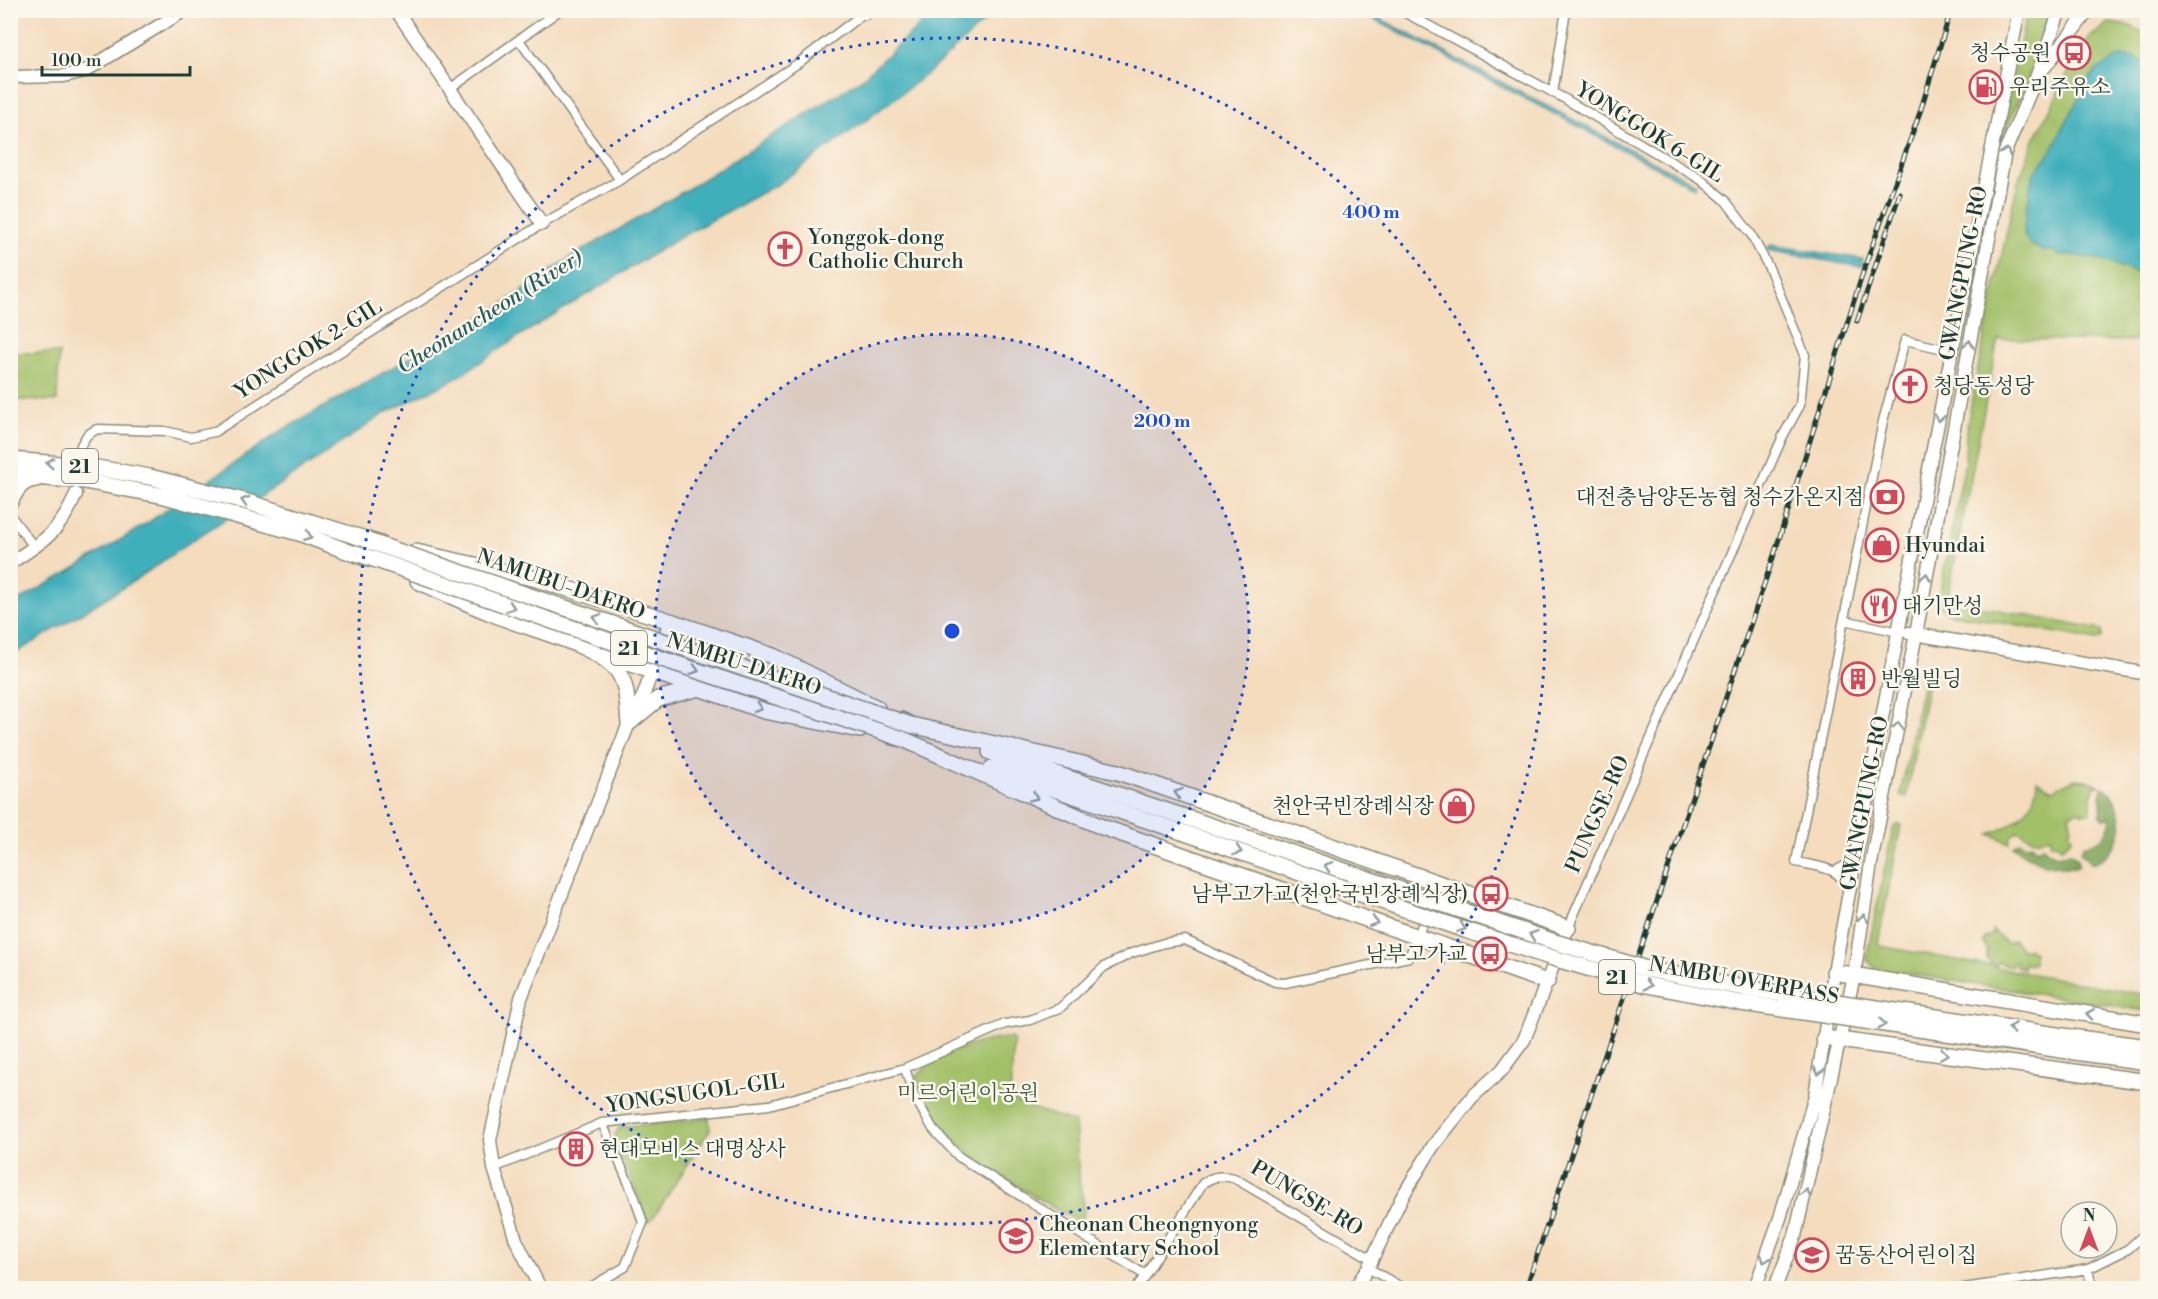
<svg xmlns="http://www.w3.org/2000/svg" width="2158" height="1299" font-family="'Libre Bodoni','Noto Serif KR',serif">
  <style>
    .green { fill: #a2c068; stroke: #607e4e; stroke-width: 1.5 }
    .forest { fill: #81a65c; stroke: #507248; stroke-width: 1.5 }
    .water { fill: #40afbc; stroke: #307678; stroke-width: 1.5 }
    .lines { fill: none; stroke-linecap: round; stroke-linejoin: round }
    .street-tunnel { stroke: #c9bca2; stroke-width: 8; stroke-dasharray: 8 4; stroke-linecap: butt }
    .street-casing { stroke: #8a8c78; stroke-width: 11 }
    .secondary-casing { stroke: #8a8c78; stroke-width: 15 }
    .highway-casing { stroke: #8a8c78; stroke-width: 18 }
    .street { stroke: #fff; stroke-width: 8 }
    .secondary { stroke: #fff; stroke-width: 12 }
    .highway { stroke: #fff; stroke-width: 15 }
    .rail-casing { stroke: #1f3d34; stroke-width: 5 }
    .rail { stroke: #fbf7ec; stroke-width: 3; stroke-dasharray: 9; stroke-linecap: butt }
    .highway-bridge-casing { stroke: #8a8c78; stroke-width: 18; stroke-linecap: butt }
    .highway-bridge { stroke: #fff; stroke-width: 15 }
    .oneway { stroke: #8f9e9a }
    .ring { fill: none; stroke: #1d4ed8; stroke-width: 3; stroke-dasharray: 3 6 }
    .labels { text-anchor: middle; stroke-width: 5; stroke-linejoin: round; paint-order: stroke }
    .shield { fill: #fbf7ec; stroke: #61756b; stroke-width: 1.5 }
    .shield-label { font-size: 20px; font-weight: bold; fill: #1f3d34 }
    .poi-label { font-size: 21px; fill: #1f3d34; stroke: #fbf7ec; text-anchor: start }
    .street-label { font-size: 21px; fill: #1f3d34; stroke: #fbf7ec }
    .park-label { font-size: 21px; fill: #405e41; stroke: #fbf7ec }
    .water-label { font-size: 22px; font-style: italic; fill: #295f5d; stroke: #fbf7ec }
    .centre { fill: #1d4ed8; stroke: #fbf7ec; stroke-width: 3 }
    .ring-label { font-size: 18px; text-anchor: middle; font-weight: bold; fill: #1d4ed8; stroke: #fbf7ec; stroke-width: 5; stroke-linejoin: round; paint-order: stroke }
  </style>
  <rect width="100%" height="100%" fill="#fbf7ec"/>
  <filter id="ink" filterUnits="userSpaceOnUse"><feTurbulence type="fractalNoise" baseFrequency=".0167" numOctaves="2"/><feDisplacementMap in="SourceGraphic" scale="12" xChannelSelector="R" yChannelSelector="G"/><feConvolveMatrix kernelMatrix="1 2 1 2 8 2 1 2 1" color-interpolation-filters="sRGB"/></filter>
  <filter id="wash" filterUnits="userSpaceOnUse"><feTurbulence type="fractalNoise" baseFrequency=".008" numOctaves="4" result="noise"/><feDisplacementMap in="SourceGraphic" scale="24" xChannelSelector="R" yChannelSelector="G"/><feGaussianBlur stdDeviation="1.35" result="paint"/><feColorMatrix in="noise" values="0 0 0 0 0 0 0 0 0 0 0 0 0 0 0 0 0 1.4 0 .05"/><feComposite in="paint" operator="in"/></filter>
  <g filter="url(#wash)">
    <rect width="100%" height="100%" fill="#f4dcbd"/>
    <path class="green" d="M2027,11H2042L2055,14L1999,146Z
      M2109,23L2130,26L2147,34V341L1998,339L1947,600L2102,630V637L2097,640L1947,613L1941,606L1939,597L1965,463L1966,431L1984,337L2017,185L2033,142L2057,96L2059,88L2089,38Z
      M11,353H59L57,401L11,400Z
      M1923,681L1928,682L1906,798L1900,796Z
      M2075,779L2086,780L2100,786L2095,785L2091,797V812L2083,814L2078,811L2069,815L2072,828L2069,830L2072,838L2062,848L2056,843L2051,844V839L2049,837C2038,841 2027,838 2018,831L2011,836L2009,843L1990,834C2016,825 2036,809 2037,780L2053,790Z
      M1897,824L1901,825L1878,943L1880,946L2147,995V1011L1876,969L1866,959L1893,829Z
      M1992,930C1998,933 2001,940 2007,943L2014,940L2023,950L2028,948L2034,953V963L2029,965L2024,963L2023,969L2016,967V962L2013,963L2011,966L2004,965L2000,962L1996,965L1991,964L1987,959V949L1983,943L1985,937L1992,935Z
      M1011,1038L1014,1042L1010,1094L1018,1103L1075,1123L1079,1179L1084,1206L1083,1225C1037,1198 961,1157 931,1115C923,1104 919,1090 916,1077C932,1055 984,1038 1011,1038Z
      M709,1118L710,1130L653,1218L647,1223C640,1192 621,1166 615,1135L620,1127Z"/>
    <path class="forest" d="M2102,787C2110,790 2111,794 2115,801C2129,828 2119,847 2096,863H2091L2081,852L2083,846C2100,841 2109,837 2111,818L2104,819L2100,815Z
      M2020,842L2024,845L2032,844L2037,850L2042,846L2047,851L2059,856L2069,852L2078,859V867C2054,869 2032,863 2013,846Z"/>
    <path class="water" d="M935,11H996L928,73L868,119L778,184L679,238L521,335L455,379L387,412L279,485L199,536L134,581L11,656V605L72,570L144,525L281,431L502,305L568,259L686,190L860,80Z
      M1358,11H1366L1696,184L1695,188Z
      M2120,56L2136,58L2147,65V278C2119,265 2090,254 2058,255V252L2047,250L2046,252L2031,245L2024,235V224L2032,176L2050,153L2088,80L2098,69Z
      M1770,245L1863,259L1861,267L1767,250Z"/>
  </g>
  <g filter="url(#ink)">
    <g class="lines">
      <path class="street-tunnel" d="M79,468L81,445"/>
      <g class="street-casing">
        <path id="street" d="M76,10H82
          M1400,10L1565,99L1700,179L1725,200L1751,234L1770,270L1805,355L1800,405L1783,436L1568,928
          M519,40L620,180
          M450,89L560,10
          M1553,93L1566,10
          M81,445L87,435L97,429L165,431L191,437L214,432L542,224L620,180L797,64L868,10
          M10,515L35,548
          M1844,620L1899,632
          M1835,871L1850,863L1857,856
          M1848,892C1842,866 1818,867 1796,862L1883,421L1905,340L1952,351
          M905,1068L913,1094L933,1129L959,1157L1145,1275
          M494,1168L602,1123L769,1105L905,1068L1005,1024L1030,1020L1060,1008L1104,967L1132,953L1164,943L1185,940L1275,982L1285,983L1409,957L1439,883
          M1368,1268L1403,1288
          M2088,1269L2128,1249L2148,1231
          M589,1288L625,1267L643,1223L634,1195L602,1123
          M1137,1288L1203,1183C1214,1176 1221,1175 1234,1178L1372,1259
          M1964,1288L2088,1269L2092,1288"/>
      </g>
      <g class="secondary-casing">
        <path id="secondary" d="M396,10L542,224
          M863,10L865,13
          M2141,10L2148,15
          M2044,68L2089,10
          M10,77L64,76L85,71L185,10
          M10,563C42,543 62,530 76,494
          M1909,633L2148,674
          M540,1288L516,1240L494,1168L490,1140L521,998L629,723L644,694L670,621
          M1355,1288L1368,1268L1401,1199L1433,1146L1472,1097L1502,1070L1524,1040L1568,928
          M1755,1288L1780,1218L1815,1096L1834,972L1929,469L2019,10
          M1775,1288L1795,1236L1854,976L1871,863L1916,634L2005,152L2036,78L2060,10"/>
      </g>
      <g class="highway-casing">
        <path id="highway" d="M10,460L85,466L150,477L244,501L381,544
          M10,475L84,481L165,496L299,533L368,559
          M10,502C16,490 22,480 36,479
          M416,552L537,579L670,621L773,656L877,708
          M418,581C444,593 471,605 498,616C530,629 594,644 616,669C628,683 627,706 629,723
          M606,655L699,688
          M901,720L911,725L1118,772L1568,928
          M629,723L658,699L699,688L764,711L860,730
          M893,737L903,739L1102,827L1547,982
          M990,752L1188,818
          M992,768L1182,832
          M1834,972L2148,1024
          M2070,1037L2148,1047
          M1824,1038L2148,1082
          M2068,1051L2148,1062"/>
      </g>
      <use href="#street" class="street"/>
      <use href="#secondary" class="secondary"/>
      <use href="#highway" class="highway"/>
      <g class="rail-casing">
        <path id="rail" d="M1857,321L1900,193
          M1526,1288L1774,555L1865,266L1920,112L1951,10"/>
      </g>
      <use href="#rail" class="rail"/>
      <g class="highway-bridge-casing">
        <path id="highway-bridge" d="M368,541L911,725
          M356,553L659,658L903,739
          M1188,818L1558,943L1650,970L1744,988L2070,1037
          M1182,832L1465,930L1553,958L1647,985L1741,1003L2068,1051"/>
      </g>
      <use href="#highway-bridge" class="highway-bridge"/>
    </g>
    <defs><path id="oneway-chevron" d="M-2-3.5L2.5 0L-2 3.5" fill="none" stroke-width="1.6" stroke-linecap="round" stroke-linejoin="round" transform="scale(1.5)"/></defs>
    <g class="oneway">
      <use href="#oneway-chevron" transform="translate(2006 152) rotate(-73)"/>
      <use href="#oneway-chevron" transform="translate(1969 344) rotate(-79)"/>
      <use href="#oneway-chevron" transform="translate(1939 418) rotate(101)"/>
      <use href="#oneway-chevron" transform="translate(50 463) rotate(-175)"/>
      <use href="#oneway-chevron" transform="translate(245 501) rotate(-164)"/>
      <use href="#oneway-chevron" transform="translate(308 536) rotate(20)"/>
      <use href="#oneway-chevron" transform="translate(1926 577) rotate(-80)"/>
      <use href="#oneway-chevron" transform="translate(511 607) rotate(19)"/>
      <use href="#oneway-chevron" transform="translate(597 618) rotate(-161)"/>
      <use href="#oneway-chevron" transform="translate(695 670) rotate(18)"/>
      <use href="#oneway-chevron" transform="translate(758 708) rotate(18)"/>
      <use href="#oneway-chevron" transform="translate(1898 726) rotate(-79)"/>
      <use href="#oneway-chevron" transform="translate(1178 793) rotate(-161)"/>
      <use href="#oneway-chevron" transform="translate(1034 797) rotate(24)"/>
      <use href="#oneway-chevron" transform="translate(1238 851) rotate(19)"/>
      <use href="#oneway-chevron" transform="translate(1328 866) rotate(-161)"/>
      <use href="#oneway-chevron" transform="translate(1863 918) rotate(-82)"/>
      <use href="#oneway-chevron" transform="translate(1374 922) rotate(19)"/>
      <use href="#oneway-chevron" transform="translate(1462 928) rotate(19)"/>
      <use href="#oneway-chevron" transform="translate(1533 935) rotate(-161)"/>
      <use href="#oneway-chevron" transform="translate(1648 985) rotate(13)"/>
      <use href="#oneway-chevron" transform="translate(2090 1014) rotate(-171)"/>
      <use href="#oneway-chevron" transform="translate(1882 1024) rotate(8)"/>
      <use href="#oneway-chevron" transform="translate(2012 1028) rotate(-172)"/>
      <use href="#oneway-chevron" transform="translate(1944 1054) rotate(8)"/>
      <use href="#oneway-chevron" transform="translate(1819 1071) rotate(99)"/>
      <use href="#oneway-chevron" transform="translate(1806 1193) rotate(-76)"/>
      <use href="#oneway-chevron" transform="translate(1765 1259) rotate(110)"/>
    </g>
  </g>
  <circle cx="952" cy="631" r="297" fill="#1d4ed8" fill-opacity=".12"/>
  <g class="ring">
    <circle cx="952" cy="631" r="297"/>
    <circle cx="952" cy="631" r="593"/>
  </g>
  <defs>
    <g id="bus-ring" transform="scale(1.725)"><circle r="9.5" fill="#fbf7ec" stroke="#d1495b" stroke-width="1.5"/><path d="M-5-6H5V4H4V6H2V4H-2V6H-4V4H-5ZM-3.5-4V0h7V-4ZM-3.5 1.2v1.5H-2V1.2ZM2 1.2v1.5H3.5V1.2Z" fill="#d1495b"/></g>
    <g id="fuel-ring" transform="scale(1.725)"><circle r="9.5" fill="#fbf7ec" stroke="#d1495b" stroke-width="1.5"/><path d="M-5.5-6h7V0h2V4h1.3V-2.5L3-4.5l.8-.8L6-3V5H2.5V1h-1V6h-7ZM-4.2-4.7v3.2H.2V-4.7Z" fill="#d1495b"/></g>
    <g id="church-ring" transform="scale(1.725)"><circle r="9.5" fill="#fbf7ec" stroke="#d1495b" stroke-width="1.5"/><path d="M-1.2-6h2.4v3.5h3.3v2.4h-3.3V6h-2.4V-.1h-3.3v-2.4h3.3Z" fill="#d1495b"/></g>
    <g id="bank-ring" transform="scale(1.725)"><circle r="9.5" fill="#fbf7ec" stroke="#d1495b" stroke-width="1.5"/><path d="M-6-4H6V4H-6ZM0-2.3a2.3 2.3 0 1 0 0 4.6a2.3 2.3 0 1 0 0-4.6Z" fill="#d1495b"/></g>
    <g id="shop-ring" transform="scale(1.725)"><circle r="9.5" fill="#fbf7ec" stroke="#d1495b" stroke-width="1.5"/><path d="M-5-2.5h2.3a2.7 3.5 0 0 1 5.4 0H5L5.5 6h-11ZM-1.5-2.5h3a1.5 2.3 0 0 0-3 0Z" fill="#d1495b"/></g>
    <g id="restaurant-ring" transform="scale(1.725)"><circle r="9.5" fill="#fbf7ec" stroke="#d1495b" stroke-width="1.5"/><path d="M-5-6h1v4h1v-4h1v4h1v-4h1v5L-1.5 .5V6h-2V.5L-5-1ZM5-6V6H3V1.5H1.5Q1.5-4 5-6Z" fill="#d1495b"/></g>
    <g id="building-ring" transform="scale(1.725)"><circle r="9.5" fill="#fbf7ec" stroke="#d1495b" stroke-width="1.5"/><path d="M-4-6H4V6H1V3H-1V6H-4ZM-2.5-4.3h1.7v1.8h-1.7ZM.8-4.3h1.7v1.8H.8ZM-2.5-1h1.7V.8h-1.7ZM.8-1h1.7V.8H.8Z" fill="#d1495b"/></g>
    <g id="school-ring" transform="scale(1.725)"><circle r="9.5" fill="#fbf7ec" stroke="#d1495b" stroke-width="1.5"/><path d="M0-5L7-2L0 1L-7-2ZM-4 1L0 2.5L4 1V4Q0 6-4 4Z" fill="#d1495b"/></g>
  </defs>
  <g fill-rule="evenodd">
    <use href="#bus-ring" x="2074" y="53"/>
    <use href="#fuel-ring" x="1986" y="87"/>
    <use href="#church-ring" x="785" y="249"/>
    <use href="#church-ring" x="1910" y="386"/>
    <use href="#bank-ring" x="1887" y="497"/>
    <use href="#shop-ring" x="1882" y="545"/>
    <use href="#restaurant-ring" x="1879" y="606"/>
    <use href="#building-ring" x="1858" y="679"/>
    <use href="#shop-ring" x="1457" y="806"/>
    <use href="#bus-ring" x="1491" y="894"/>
    <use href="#bus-ring" x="1490" y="954"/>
    <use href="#building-ring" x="576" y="1149"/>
    <use href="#school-ring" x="1016" y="1236"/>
    <use href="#school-ring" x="1812" y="1255"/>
  </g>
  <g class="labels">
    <g class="shield">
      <rect x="62" y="449" width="36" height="34" rx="4.5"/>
      <rect x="611" y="631" width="36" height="34" rx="4.5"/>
      <rect x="1599" y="960" width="36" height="34" rx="4.5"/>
    </g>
    <g class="shield-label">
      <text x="80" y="473">21</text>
      <text x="629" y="655">21</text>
      <text x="1617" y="984">21</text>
    </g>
    <g class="poi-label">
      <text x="2051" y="60" text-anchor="end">청수공원</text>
      <text x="2009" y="94">우리주유소</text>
      <text x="808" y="244">Yonggok-dong<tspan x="808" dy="24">Catholic Church</tspan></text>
      <text x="1933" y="393">청당동성당</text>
      <text x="1864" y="504" text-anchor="end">대전충남양돈농협 청수가온지점</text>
      <text x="1905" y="552">Hyundai</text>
      <text x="1902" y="613">대기만성</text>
      <text x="1881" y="686">반월빌딩</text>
      <text x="1434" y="813" text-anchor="end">천안국빈장례식장</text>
      <text x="1468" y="901" text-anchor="end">남부고가교(천안국빈장례식장)</text>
      <text x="1467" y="961" text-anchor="end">남부고가교</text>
      <text x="599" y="1156">현대모비스 대명상사</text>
      <text x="1039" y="1231">Cheonan Cheongnyong<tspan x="1039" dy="24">Elementary School</tspan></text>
      <text x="1835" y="1262">꿈동산어린이집</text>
    </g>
    <g class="street-label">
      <text transform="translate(1650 132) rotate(32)" y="7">YONGGOK 6-GIL</text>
      <text transform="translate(1963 273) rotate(-79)" y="7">GWANGPUNG-RO</text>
      <text transform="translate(308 349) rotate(-32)" y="7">YONGGOK 2-GIL</text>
      <text transform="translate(561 584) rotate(19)" y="7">NAMUBU-DAERO</text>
      <text transform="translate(744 664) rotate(18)" y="7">NAMBU-DAERO</text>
      <text transform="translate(1864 803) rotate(-79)" y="7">GWANGPUNG-RO</text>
      <text transform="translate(1597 814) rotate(-66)" y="7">PUNGSE-RO</text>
      <text transform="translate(1744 980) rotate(10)" y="7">NAMBU OVERPASS</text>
      <text transform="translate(695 1093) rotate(-8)" y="7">YONGSUGOL-GIL</text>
      <text transform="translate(1307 1198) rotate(31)" y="7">PUNGSE-RO</text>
    </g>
    <g class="park-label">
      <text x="968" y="1100">미르어린이공원</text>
    </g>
    <g class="water-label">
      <text transform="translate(489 311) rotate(-32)" y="8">Cheonancheon (River)</text>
    </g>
  </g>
  <circle cx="952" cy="631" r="9" class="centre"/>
  <g class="ring-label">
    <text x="1371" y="218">400 m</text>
    <text x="1162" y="427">200 m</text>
  </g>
  <rect width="2158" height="1299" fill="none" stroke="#fbf7ec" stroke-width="36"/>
  <g transform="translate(2089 1230)"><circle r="28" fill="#fbf7ec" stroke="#a3ada2" stroke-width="1.5"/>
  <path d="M0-4.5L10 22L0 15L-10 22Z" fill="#d1495b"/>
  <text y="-9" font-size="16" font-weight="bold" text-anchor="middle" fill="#1f3d34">N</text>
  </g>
  <path d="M42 66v9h148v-9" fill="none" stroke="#1f3d34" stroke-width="3"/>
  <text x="51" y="66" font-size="18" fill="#1f3d34" stroke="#fbf7ec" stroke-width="4.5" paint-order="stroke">100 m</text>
</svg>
